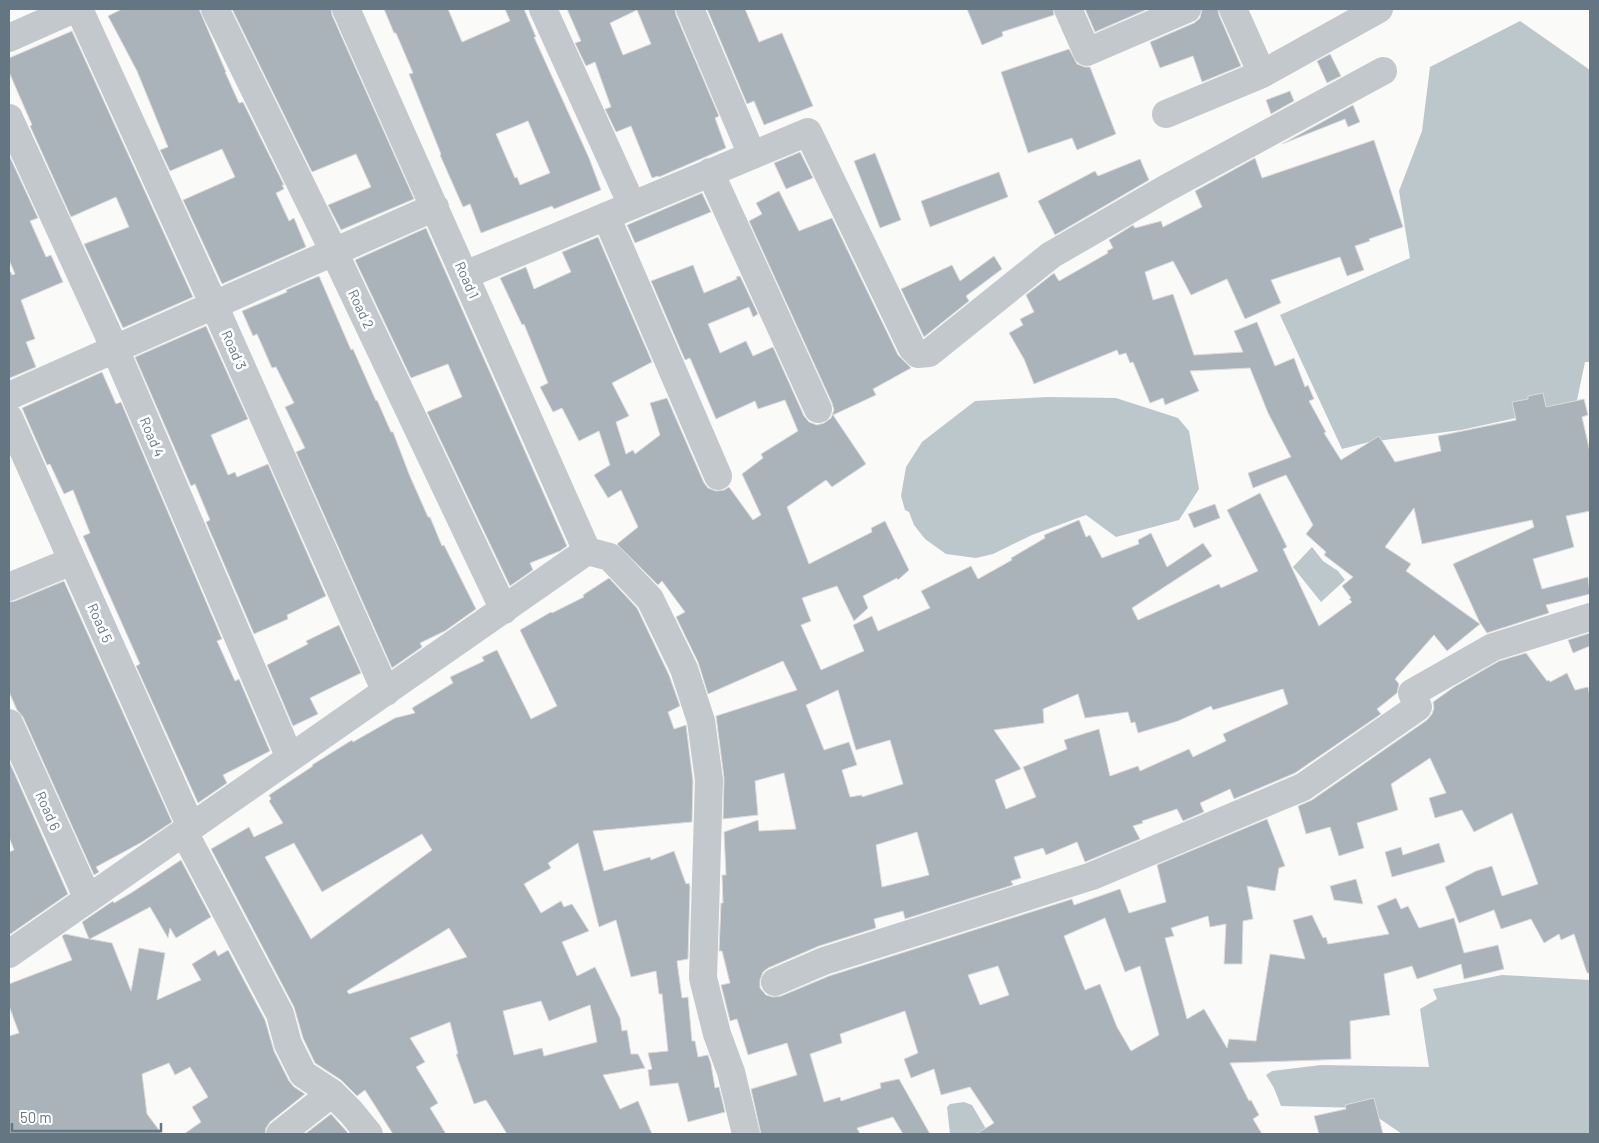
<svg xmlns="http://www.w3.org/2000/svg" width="1599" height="1143" font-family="Barlow,sans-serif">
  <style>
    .water { fill: #bbc7cb }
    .building { fill: #aab3b9; stroke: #dcdcda; fill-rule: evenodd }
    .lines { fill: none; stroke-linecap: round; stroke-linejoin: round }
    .minor { stroke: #c3c8cc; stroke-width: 28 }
    .labels { text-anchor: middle; stroke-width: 5; stroke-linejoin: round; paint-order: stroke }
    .street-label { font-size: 14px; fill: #657683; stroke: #fff }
  </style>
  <rect width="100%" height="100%" fill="#fafaf8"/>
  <path class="water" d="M1520,21L1590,70V362H1585L1576,405L1461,430L1369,442L1342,449L1280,315L1410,258L1399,191L1422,131L1430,67Z
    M1047,397L1116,398L1178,418L1189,431L1199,489L1179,520L1116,537L1086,515L1032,535L993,554L976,558L946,554L925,539L914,525L909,512L905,510L901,496L906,467L922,442L975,401Z
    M1312,547L1323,561L1338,571L1345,580L1321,602L1293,567Z
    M1502,975L1590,980V1134H1402L1364,1108L1281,1106L1274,1088L1266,1075L1272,1071L1321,1065L1429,1067L1420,1009L1437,999L1433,989Z
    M964,1102L972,1105L986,1129L987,1134H950L947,1107L950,1104Z"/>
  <path class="building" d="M122,9H199L226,72H225L239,103L243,102L284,185H282L284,189L276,193L289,221L294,218L306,247L222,284L183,200L235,177L222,149L170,171L160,150L168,147L137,71L108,16Z
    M232,9H331L332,15L414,199L341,230L328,205L371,187L356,154L312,172Z
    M384,9H448L462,42L510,21L505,9H524L536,37H534L589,158L601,190L554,209L552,206L481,233L470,204L463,207L440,155L441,154L409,74L413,73L396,33H394ZM528,121L550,173L520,185L517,177L515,178L496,134Z
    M567,9H675L676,15L719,116L715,118L726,148L659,177L658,176L652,178L631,126L616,132L605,109L611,107L595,62L586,66L575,43L581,41ZM637,10L651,44L623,55L610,23Z
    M707,9H745L759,42L782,33L813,106L764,125L754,101L747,104Z
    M967,9H1053L1054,15L1002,32L1003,36L982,45Z
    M1085,9H1148L1095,32Z
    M1202,9H1218L1219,15L1241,66L1202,82L1193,56L1160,68L1150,42L1194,23L1200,18Z
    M72,31L193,297L123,328L84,244L129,227L116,197L71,217L30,126L32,125L9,72V58Z
    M1069,49L1077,64L1085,67H1090L1116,134L1077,150L1072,138L1028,153L1001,72Z
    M1330,54L1341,76L1327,83L1317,61Z
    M1290,91L1294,101L1271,114L1266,100Z
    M1353,105L1360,122L1348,127L1345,119L1282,144Z
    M1374,140L1403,227L1369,239L1370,241L1355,246L1364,270L1347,276L1340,257L1271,280L1281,303L1245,319L1227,279L1191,295L1173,261L1145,272L1153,300L1173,294L1194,355L1243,352L1234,331L1257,322L1275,366L1294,358L1305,387L1308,385L1314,399L1309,401L1326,432L1324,433L1341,460L1379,436L1395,462L1441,451L1438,436L1516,420L1512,402L1528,399V396L1543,393L1546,407L1584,399L1588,415L1582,417L1590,452V511L1566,516L1574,547L1533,559L1542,589L1588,577L1590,594L1546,605L1549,613L1487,633L1479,621L1453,564L1534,527L1532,520L1422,544L1414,508L1385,547L1411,564L1406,571L1480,624L1447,651L1434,635L1395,679L1399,684L1397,693L1377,709L1381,714L1295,773L1234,799L1230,789L1200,803L1204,812L1183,821L1177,809L1142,821L1143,823L1133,826L1140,839L1085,862L1077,842L1046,855L1043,848L1014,857L1021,878L1011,881L1013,885L905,919L903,911L874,919L876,928L819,946L768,968L763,972L760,980V988L766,995L773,997L781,996L829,976L1072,899L1074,905L1120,889L1129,913L1166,902L1157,865L1267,819L1285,866L1279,868L1275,891L1247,886L1253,919L1243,921L1242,964H1224L1226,924L1210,927L1208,916L1171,928L1174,936L1165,938L1187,1019L1204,1009L1227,1048L1229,1039L1256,1041L1270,954L1305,959L1293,920L1312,915L1323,938L1326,937L1328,944L1389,934L1377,906L1396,898L1401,909L1408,906L1419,928L1454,918L1464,953L1498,945L1504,969L1464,979L1461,964L1417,979L1412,966L1384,974L1390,1015L1350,1021L1351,1059L1230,1063L1249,1101L1251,1100L1259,1115L1253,1119L1262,1134H976L994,1123L970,1087L941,1095L934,1069L911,1078L904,1059L918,1053L905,1011L840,1034L842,1043L810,1054L824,1102L840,1097L841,1101L881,1088L880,1083L899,1079L930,1134H903L893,1117L857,1128L860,1134H761L751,1089L797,1075L787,1043L748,1055L737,1019L730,1021L721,985L730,983L722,951H719L721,903H723L722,875H726L724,832L758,820L759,831L796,829L784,773L755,781L758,815L723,819L724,778L716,716L797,690L783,661L708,694L698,662L676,617L685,612L662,581L658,585L617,544L638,527L621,490L608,498L594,475L610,465L599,431L579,441L562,408L553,412L540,387L548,383L524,324L522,325L500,278L526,267L534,289L571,272L562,252L598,237L652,362L612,383L629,416L616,422L626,454L633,450L635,454L660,435L650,403L667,398L704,483L708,488L716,491L724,490L729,487L753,520L761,515L742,474L763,458L761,454L798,431L785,400L758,409L755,401L716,419L690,358L685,360L651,281L693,265L704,293L737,279L736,277L740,276L758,314L753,317L749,307L708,324L720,353L746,341L753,356L773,347L804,416L809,422L817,425L824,423L831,418L834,410L832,403L749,221L762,214L756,203L779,191L799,231L832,218L898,355L911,368L873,389L876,395L833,415L866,464L832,487L826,480L787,507L809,564L872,532L871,528L885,521L909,570L898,580L897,578L863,596L868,608L854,621L837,586L802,598L811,621L801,625L821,670L864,651L853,625L872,616L878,631L930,608L921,591L971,566L978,579L1012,560L1011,558L1045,538L1044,535L1079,520L1086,537L1090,535L1102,558L1139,544L1138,540L1151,533L1167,567L1203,543L1212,556L1132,608L1138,620L1219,584L1221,588L1258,571L1227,510L1260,493L1287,547L1283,549L1319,626L1352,602L1349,599L1351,598L1342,586L1353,577L1324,555L1326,552L1306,534L1313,525L1286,475L1253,488L1248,473L1291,457L1268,413L1250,368L1190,371L1199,391L1165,405L1163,398L1150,403L1133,362L1130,363L1126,353L1119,355L1117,350L1034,384L1024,359L1009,333L1023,325L1020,319L1034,312L1026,295L1054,273L1059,281L1108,253L1107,251L1113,248L1109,240L1133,225L1135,228L1161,221L1163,227L1202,207L1195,191L1255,158L1262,178ZM1283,689L1288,704L1223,734L1226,741L1193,757L1189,749L1140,771L1138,766L1110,776L1099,729L1064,740L1067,749L1023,767L1036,797L1006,809L995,780L1021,769L994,730L1044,723L1043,709L1078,694L1085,718L1128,712L1131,723L1135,722L1138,733L1178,721L1211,706L1213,710ZM838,690L856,750L890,740L903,784L862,797V795L850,797L842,770L857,765L849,742L824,750L806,705ZM917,832L929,875L882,887L876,845ZM1105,918L1125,972L1140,966L1159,1035L1131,1051L1117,1027L1100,984L1085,990L1064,936ZM998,966L1009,995L980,1005L968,975Z
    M800,152L813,178L786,189L774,163Z
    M875,153L901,220L880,228L854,161Z
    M9,155L38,218L30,221L46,257L51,255L63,282L21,300L35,339L26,342L36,367L10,378L9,374V272H11L12,275L15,274L9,260Z
    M1140,159L1149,180L1055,235L1038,201L1095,171L1098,176Z
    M999,172L1008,197L930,227L921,201Z
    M702,193L711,212L635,243L627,225Z
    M426,228L567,546L560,551L530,563L533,570L510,586L427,412L462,397L448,364L411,378L355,260Z
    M994,256L1002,269L966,296L969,301L924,337L901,289L952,265L960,281Z
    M319,276L351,350L353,349L376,401L377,400L391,432H393L409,474L428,517H430L442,546L444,545L476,609L445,631L420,643L422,647L392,668L296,452L305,448L285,407L294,403L276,367L272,368L257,334L253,336L242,311L287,292L286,290Z
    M206,326L248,419L211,435L228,475L235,472L237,477L268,464L326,596L287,615L288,619L254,634L206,522L210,520L195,484L191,486L135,357Z
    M102,372L116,404L121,402L222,639L217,641L235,681L239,679L270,751L223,775L227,783L198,803L136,666L140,664L83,536L90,533L73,490L64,494L50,464L47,465L22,408Z
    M1215,504L1220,518L1194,528L1188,514Z
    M609,578L637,608L669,675L680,706L668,712L674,729L686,725L693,781L692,822L593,831L604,871L650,857L651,860L674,851L686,884L689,883L690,887L688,959L677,961L682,998L688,997L692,1041H695L698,1057L708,1055L711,1064L715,1088L719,1087L725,1112L688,1122L678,1083L650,1086L648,1070L652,1069L648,1053L668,1051L662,994H659L656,971L631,977L616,920L599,927L578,843L548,863L551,868L524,884L541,913L561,901L564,907L572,904L589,931L562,942L577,976L595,967L620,1018L622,1031L627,1030L631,1054H638L645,1068L603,1075L620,1109L638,1101L652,1134H507L486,1100L474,1104L456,1054H458L450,1022L410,1038L425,1062L416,1067L438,1103L430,1108L446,1134H393L365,1090L357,1096L341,1080L315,1063L303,1038L294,1007L211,849L249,827L254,837L283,823L269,801L271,799L269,795L313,766L312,765L352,740L353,742L395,718L415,713L412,708L453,683L450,677L484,661L482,657L497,650L531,719L557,706L520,630L551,612L552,613L584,597L583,595ZM422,834L432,850L311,939L265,857L294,843L322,892ZM449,928L467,957L349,994L347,991ZM541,1001L549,1021L590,1005L597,1042L544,1056L542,1048L514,1055L503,1011Z
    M64,581L172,822L142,842L96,867L99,872L94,875L23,717L17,710L9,692V602L15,601Z
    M339,625L361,673L310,698L318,714L293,726L267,665L308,644L306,641Z
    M1590,633V646L1573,653L1568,640Z
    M1526,653L1547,681L1549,680L1550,682L1567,673L1575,690L1588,687L1590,696V973H1587L1574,934L1561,940L1559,934L1544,943L1531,919L1501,929L1494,910L1459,923L1445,887L1476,871L1492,866L1502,896L1538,884L1512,813L1474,832L1462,810L1435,818L1429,798L1446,793L1430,758L1391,784L1398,810L1357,823L1364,848L1339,856L1330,827L1306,834L1298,806L1312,800L1427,720L1432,714L1434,708L1433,702L1454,687L1499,661Z
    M9,761L68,894L9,935V852L14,850L9,837Z
    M1439,843L1445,862L1392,877L1385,852L1401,847L1403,855Z
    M181,860L211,917L176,938L170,928L168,938L150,907L90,939L112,943L131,991L139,948L165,953L157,1000L201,980L192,964L215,950L218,956L228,950L265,1020L274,1051L289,1081L294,1087L305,1094L270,1122L266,1128L265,1134H184L201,1122L192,1107L208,1097L190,1067L175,1075L169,1063L142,1074L147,1114L162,1134H9V1036L19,1033L9,1006V984L72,960L62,936L65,934L89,939L82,922L113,901L114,903L131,893Z
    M1356,879L1363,904L1334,900L1330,886Z
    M1374,1098L1383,1134H1319L1314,1116L1346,1109L1345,1105Z
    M331,1114L349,1134H305Z"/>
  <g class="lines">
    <path class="minor" d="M79,9L214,305L386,692
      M215,9L334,252L504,610
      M346,9L587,551
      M543,9L632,205
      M690,9L752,155
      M1068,9L1087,52L1187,9
      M1233,9L1262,74
      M9,38L74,9
      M1166,114L1262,74L1379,9
      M9,118L115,349L290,758
      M710,172L818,409
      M606,216L718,476
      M465,275L808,132L912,348L918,354L929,353L1051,255L1165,189L1383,71
      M9,396L435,207
      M9,418L191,827
      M587,551L610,557L650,599L684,669L701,721L709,780L703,978L717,1034L731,1072L746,1134
      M9,587L72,561
      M9,723L88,899
      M184,832L280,1014L288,1044L303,1074L332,1093L351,1112L369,1134
      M9,954L587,551
      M775,982L824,961L1092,876L1303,787L1418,707L1412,693L1493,647L1590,617
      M280,1134L332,1093"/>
  </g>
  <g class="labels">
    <g class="street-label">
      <text transform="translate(467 280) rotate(66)" y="5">Road 1</text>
      <text transform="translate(361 309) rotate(65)" y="5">Road 2</text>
      <text transform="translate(234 350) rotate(66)" y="5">Road 3</text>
      <text transform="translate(152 437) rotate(67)" y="5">Road 4</text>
      <text transform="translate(100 623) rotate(66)" y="5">Road 5</text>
      <text transform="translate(48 811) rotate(66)" y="5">Road 6</text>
    </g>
  </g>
  <rect width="1599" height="1143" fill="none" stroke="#657683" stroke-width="20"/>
  <path d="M12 1123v8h149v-8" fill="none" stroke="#657683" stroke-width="2.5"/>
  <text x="20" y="1123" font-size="15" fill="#657683" stroke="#ffffff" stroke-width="4" paint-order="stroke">50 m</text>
</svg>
